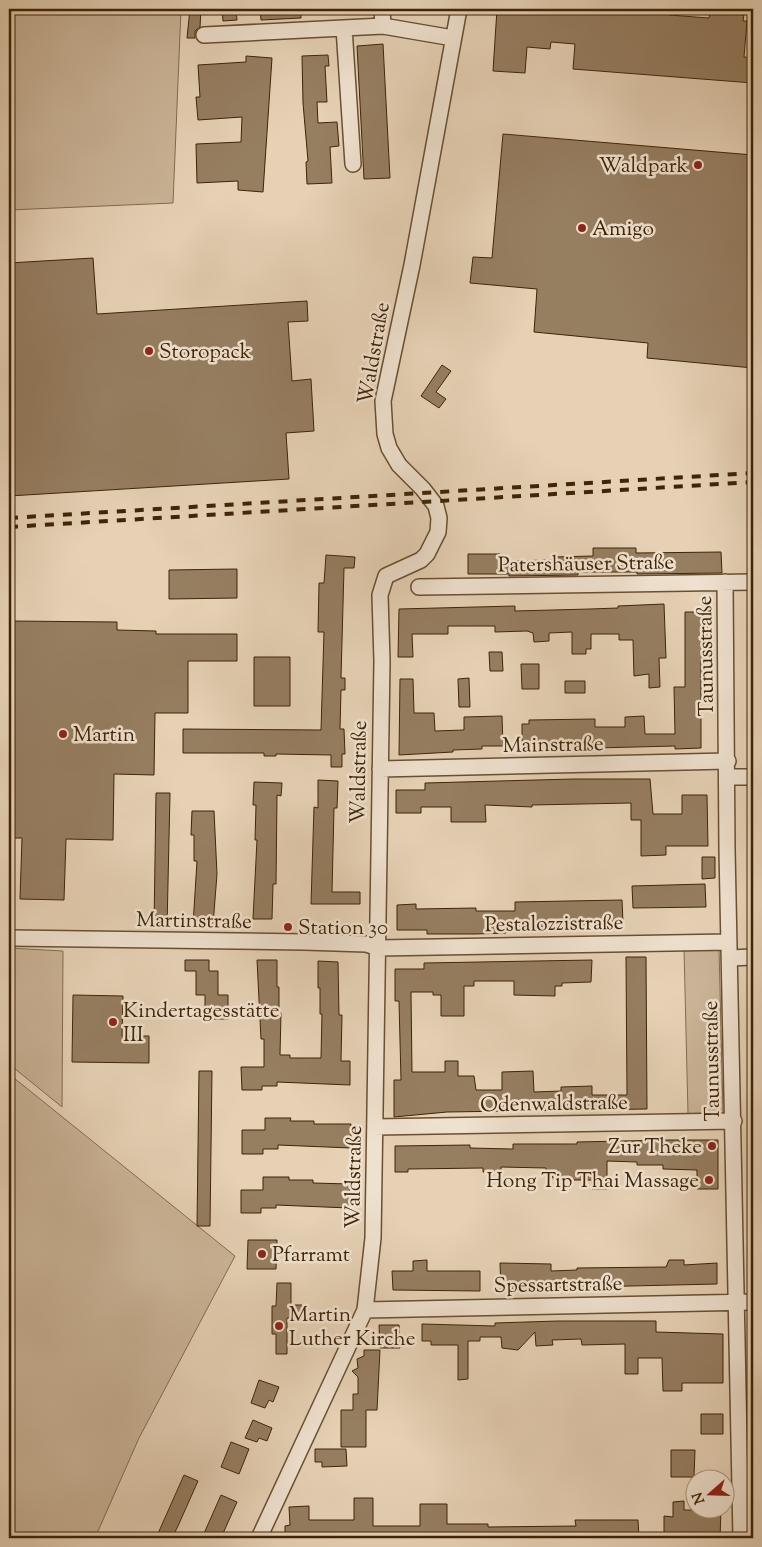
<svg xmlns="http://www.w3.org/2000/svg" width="762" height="1547" font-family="'Sorts Mill Goudy',serif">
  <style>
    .green { fill: #cab497; stroke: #846c4e }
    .building { fill: #967e61; stroke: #3f2406 }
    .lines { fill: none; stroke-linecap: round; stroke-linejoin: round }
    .street-casing { stroke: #694f32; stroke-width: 18 }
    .street { stroke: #efe1cf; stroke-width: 15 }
    .rail { stroke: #3f2406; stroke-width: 4; stroke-dasharray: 9 9; stroke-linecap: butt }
    .poi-dot { fill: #8f2418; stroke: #efe1cf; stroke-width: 2 }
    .labels { text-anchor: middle; stroke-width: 5; stroke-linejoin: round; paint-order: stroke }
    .poi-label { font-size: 21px; fill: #3f2406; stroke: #efe1cf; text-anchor: start }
    .street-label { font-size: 21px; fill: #3f2406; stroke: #efe1cf }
  </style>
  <rect width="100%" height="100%" fill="#e6d1b5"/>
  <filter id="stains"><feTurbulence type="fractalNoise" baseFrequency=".004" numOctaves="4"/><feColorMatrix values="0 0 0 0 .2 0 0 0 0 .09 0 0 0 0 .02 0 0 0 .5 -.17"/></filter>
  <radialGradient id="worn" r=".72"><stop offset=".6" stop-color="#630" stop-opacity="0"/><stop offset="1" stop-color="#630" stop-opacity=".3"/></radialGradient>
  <path class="green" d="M9,9H181L173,203L9,210Z
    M9,948L63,951L62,1107L9,1064Z
    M719,948L723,1113L688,1114L684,949Z
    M9,1074L235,1256L139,1438L95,1538H9Z"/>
  <path class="building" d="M190,9H201L200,27L195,31V38H187Z
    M222,9H236L237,20L223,21Z
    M260,9H301V18L261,20Z
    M497,9H670L669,15L709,18L710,12L744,14L743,21H747L744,57L753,58V83L573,69L575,44L551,42L550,49L527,47L525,73L493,71Z
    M383,44L390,178L364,179L357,46Z
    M328,55L329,66H325L327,102H317L318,123L337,122L339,146L330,147L332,183L307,184L306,162L308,161L303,103L302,56Z
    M246,56L272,58L263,192L238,190V181L197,183L196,144L241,142L242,117L198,120L196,97H200L198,65L246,62Z
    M503,134L753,155V368L647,358L648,343L534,332L537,289L470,283L473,257L492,258Z
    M93,258L97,314L307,301L308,321L288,322L292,381L311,379L314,431L286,433L289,479L9,496V263Z
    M442,365L451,371L436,392L446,399L439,408L421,396Z
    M593,548H636V553L721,552L722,573L637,574V572H578V575L509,576V574H468V554H500V561L553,560V557L593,556Z
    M326,555L355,557L354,568H344L341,678H345V690H341L340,729H344L345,754H342V767H331V755L276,754V756H264V753H183V729L321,730L324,632H318L319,583H324Z
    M237,569V598L169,599V570Z
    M664,604L666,658H659L660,687L649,688V674L634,676L633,640H619V634H591V649H586V654H572V632L549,633V641L534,642L533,633L527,631L495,632V626H448V634H412L413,657H398L399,609L515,606V611L590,609L618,608V606Z
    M685,612H707V660H701V748L675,749V746L595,748V745H522V724H529V720L595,719V727H625V717L644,716L645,734H675L674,687H685Z
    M10,621L117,622V630L156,631V634H237V661H188V713H155L154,775L114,774L113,840L66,839L64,900L20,899L22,838H9Z
    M489,652H502L503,671H490Z
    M254,657H290V706H254Z
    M521,664H539V689H522Z
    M469,678L470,707H459L458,679Z
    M400,679H413L414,713H434L435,731L464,730V717L502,716L503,746H482V749L453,750V752L399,755Z
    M565,681H585V693H565Z
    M573,779H650L653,814H682V795H707L708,846H666V855L641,856V820H631V803L532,805V807L485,805L486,822H451V807H421V813H396V790H425V783Z
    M318,780L338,781L337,808H334L332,892H360V904H311L314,807L318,808Z
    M254,782L282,783L281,796L277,795L276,884H273L272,919H253L257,840H255L256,805H253Z
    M156,793H170L167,928L154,927Z
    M192,811H214L217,874L213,925H193L197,861H194V835H191Z
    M702,857H715V878L702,879Z
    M705,884L706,907L633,908L632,886Z
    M622,900L623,923L506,928V933L476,934H427V930H397V905L416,904V909L476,908V911H515V902Z
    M626,957H646L647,1109L447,1112L394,1117V1080H401L399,1001H395V969H424V963L592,960L591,982L562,983V986H555V996L514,995V981H474V986H464V1016H441V995H433V992H411L412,1072H445V1061H458V1076H474L476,1090H502V1072L533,1071L534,1092L561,1091V1087L592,1086V1095H627Z
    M185,960H209V971H218V995H228V1019H205V995H196V971H185Z
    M257,960H277V987H279V1013H281L280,1055H290V1058H321L322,1014H320V988H318V961L338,962L339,1015H342L341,1061H350V1085L277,1082V1086H262V1090H242L241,1067H264V1039H261Z
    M73,995L123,996L122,1036H149V1063L72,1062Z
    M199,1071H212L210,1226H197Z
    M265,1118H291L290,1121H314V1124H351V1148L278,1145V1149H263V1154H242V1130H265Z
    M667,1140H718V1189H697V1170L663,1169V1165H637V1162L607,1161V1189H592V1180H554L552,1176H546V1168L501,1167V1172H483V1168L408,1169V1172H395V1146L470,1145V1148L513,1149V1144H577V1142Z
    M263,1177H289V1180H313V1183L350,1184L349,1208L276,1205V1208H261V1213H241V1190H263Z
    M248,1240H277L276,1269H247Z
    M427,1260V1271H480V1291L393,1290L392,1271H413V1261Z
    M669,1260H684V1265L717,1263V1284L501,1289L500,1263L551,1264V1271L577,1270V1268L666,1267Z
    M277,1283H291V1305H302V1318H287V1354H276V1334H272V1306H276Z
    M558,1321H656V1332L723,1334V1383H682V1391H663L662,1358H638V1374H625V1344L582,1345L581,1339L552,1340L553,1345L536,1346L535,1332L518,1350L502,1348L501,1337H480V1341H468V1379L458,1380V1345H431V1341H422V1324L495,1326V1323Z
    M379,1325H399L400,1348H380Z
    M364,1350H380L377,1410H366V1447H341V1410H353V1394H358V1377L352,1371L358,1368L357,1359L364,1356Z
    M259,1380L279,1387L273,1402L269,1400L265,1408L251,1403Z
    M701,1414H723V1434H701Z
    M253,1420L272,1428L267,1441L259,1438L257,1442L245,1438Z
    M231,1442L249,1449L239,1474L221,1467Z
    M315,1449H346L347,1466L322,1467V1462H315Z
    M671,1450H695L694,1477H671Z
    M184,1475L198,1481L178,1526L172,1538H156Z
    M221,1495L237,1502L221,1538H202Z
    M354,1498H373V1526H420V1504H447V1524H488V1527L576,1526L575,1520H638L639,1538H285V1526L290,1525L289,1507L309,1506V1520H354Z
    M684,1501V1510H721L720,1538H664V1516L673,1517V1502Z"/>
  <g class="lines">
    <g class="street-casing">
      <path id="street" d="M382,9L383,26
        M344,28L353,164
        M204,35L383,26L453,38
        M725,582L727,849L741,1538
        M419,587L753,582
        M380,769L728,761
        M728,777H753
        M9,938L304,942L366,944L378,948L729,942
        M730,958L753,957
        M375,1127L734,1121
        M365,1310L753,1302
        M259,1538L365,1310L373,1238L382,661L380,595L386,576L421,560L427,554L438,532L439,518L436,506L423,489L399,465L389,448L385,434L383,401L412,265L459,9"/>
    </g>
    <use href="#street" class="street"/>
    <path class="rail" d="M9,518L753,473
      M9,527L753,482"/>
  </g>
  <g class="poi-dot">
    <circle cx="698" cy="165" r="5"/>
    <circle cx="582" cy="228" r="5"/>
    <circle cx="149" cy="351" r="5"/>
    <circle cx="63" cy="734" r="5"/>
    <circle cx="288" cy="927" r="5"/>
    <circle cx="113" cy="1022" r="5"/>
    <circle cx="712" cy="1146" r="5"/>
    <circle cx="709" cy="1180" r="5"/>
    <circle cx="262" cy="1254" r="5"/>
    <circle cx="279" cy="1326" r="5"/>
  </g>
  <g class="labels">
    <g class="poi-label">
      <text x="688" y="172" text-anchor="end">Waldpark</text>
      <text x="592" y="235">Amigo</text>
      <text x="159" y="358">Storopack</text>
      <text x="73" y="741">Martin</text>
      <text x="298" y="934">Station 30</text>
      <text x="123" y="1017">Kindertagesstätte<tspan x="123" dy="24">III</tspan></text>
      <text x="702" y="1153" text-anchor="end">Zur Theke</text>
      <text x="699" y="1187" text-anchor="end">Hong Tip Thai Massage</text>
      <text x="272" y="1261">Pfarramt</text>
      <text x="289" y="1321">Martin<tspan x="289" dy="24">Luther Kirche</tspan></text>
    </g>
    <g class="street-label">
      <text transform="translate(373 353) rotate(-80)" y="7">Waldstraße</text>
      <text transform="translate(586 563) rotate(-1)" y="7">Patershäuser Straße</text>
      <text transform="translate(705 656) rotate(-91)" y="7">Taunusstraße</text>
      <text transform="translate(553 744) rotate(-1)" y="7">Mainstraße</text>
      <text transform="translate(358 772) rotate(-89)" y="7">Waldstraße</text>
      <text transform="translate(194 920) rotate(1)" y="7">Martinstraße</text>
      <text transform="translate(554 923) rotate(-1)" y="7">Pestalozzistraße</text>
      <text transform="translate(711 1061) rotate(-91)" y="7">Taunusstraße</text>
      <text transform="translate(554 1103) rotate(-1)" y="7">Odenwaldstraße</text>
      <text transform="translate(353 1177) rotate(-89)" y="7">Waldstraße</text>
      <text transform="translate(558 1284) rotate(-1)" y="7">Spessartstraße</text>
    </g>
  </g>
  <rect width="762" height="1547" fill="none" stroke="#e6d1b5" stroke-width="30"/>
  <rect x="10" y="10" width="742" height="1527" fill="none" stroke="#3f2406" stroke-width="2.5"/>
  <rect x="15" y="15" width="732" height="1517" fill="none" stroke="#3f2406"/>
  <g transform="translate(710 1494) rotate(250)"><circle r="24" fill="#efe1cf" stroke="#a9957f"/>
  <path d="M0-4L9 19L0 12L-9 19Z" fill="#8f2418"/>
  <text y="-8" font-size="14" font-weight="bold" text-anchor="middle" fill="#3f2406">N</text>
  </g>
  <rect width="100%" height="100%" filter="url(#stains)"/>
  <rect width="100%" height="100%" fill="url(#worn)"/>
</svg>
